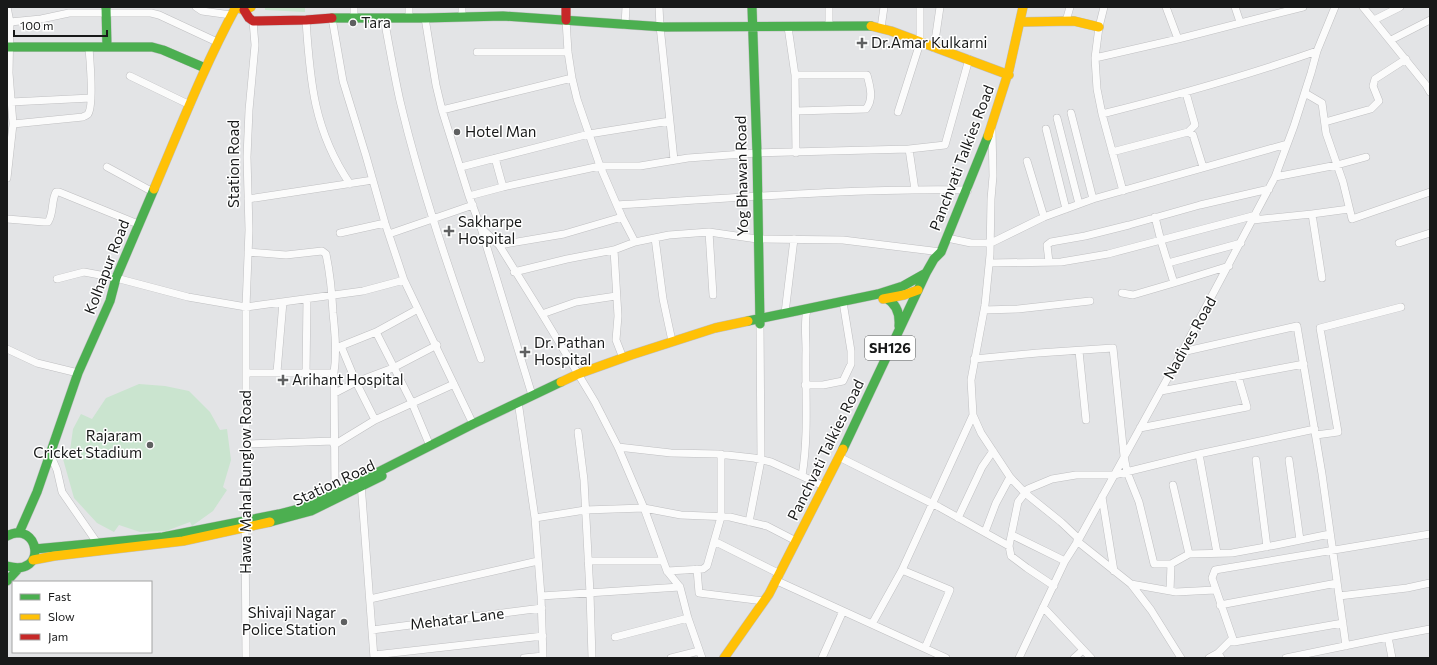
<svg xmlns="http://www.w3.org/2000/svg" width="1437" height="665" font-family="Commissioner,sans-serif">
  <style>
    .green { fill: #cae4cf }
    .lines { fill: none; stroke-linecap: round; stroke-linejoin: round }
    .street-casing { stroke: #bfbfc1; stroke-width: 8 }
    .fast-casing { stroke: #bfbfc1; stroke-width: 10 }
    .slow-casing { stroke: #bfbfc1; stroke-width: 10 }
    .jam-casing { stroke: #bfbfc1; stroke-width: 10 }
    .street { stroke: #fbfbfb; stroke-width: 7 }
    .fast { stroke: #4caf50; stroke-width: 9 }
    .slow { stroke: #ffc107; stroke-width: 9 }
    .jam { stroke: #c62828; stroke-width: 9 }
    .poi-dot { fill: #5f6061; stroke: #fff; stroke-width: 1.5 }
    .labels { text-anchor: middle; stroke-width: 3; stroke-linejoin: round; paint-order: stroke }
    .shield { fill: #fff; stroke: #5d5e5e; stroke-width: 1 }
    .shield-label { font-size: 14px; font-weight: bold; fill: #181919 }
    .poi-label { font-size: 15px; fill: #181919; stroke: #fff; text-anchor: start }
    .street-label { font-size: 15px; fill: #181919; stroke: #fff }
  </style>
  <rect width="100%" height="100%" fill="#e3e4e6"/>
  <path class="green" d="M265,7H305V12L265,10Z
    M139,384L165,386L189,391L210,412L220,430L227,429L231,460L223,487L227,490L213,511L192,526L190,522L166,531L140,532L119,525L114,532L97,523L74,498L63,459L69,458L73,429L81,414L92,419L106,398Z"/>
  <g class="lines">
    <g class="street-casing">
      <path id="street" d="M196,7L202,11L231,15
        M409,7V18
        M462,7V16
        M659,7L660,26L674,160
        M829,7V26
        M1104,7L1099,27L1095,58L1097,89L1102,114L1123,191
        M1166,7L1178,39
        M1235,7L1240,22
        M1363,7L1426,85L1430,92
        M332,18L343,81L366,156L385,223L404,280L473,424
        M354,18V7
        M384,18C389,45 394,74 400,101C421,189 450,274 481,359
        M425,18L436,85L442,110L469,196L481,228L532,395
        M306,20C310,82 314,131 350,184
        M566,20L568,52L572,78L577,99L600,166L622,217L635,242
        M1374,20L1400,7
        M1066,21L1070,7
        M10,22L41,19L69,13H151L159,15L217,42
        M625,25L626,7
        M788,27L795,75L796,153
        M881,28L884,7
        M1391,40L1430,20
        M934,48L940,7
        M477,52H568
        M1095,58L1178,39L1303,7
        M795,75H867C870,86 874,99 866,109L796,111
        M130,76L190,105
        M1186,93L1195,125L1188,132
        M1305,93L1322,103L1326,133L1343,182L1352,219L1430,192
        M11,102L91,98
        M442,110L572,78
        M898,112L920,43V7
        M1071,113L1093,199
        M1102,114C1174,96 1246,76 1317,51
        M1057,118L1079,204
        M1325,122L1371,109L1379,101L1373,86L1375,79L1406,59
        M13,124L83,117C84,116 88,115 88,114C94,106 90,60 89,48
        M1046,129L1066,209
        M992,130L993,176L991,199L990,255L985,305L971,380L973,415L981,433L1010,477L1025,493L1061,522L1079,539
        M909,149L945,145L969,59
        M1112,152L1188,132L1193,135L1203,167
        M495,158L503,187
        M1027,161L1044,217
        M107,167L153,192
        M461,167L589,134L670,121
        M1275,177L1337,165L1366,157
        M7,178L13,124L9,73L10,22L7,7
        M469,196L503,187L600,166H640L688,158L757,153L909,149L915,190
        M248,199L373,180
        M617,205C734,198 851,188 968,190
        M1155,217L1161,241L1174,283L1229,266
        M7,219L44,222H48C54,213 51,201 56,192H59L138,224
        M1253,220L1312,214
        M481,228L499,245L542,314L595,402L618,447L644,508L667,571L680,587L688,618L702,658
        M709,232L713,295
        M340,233L385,223
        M389,234L473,205
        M655,238L663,299L672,341
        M947,238L971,243H991L1044,217L1093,199L1287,144
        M1399,243L1430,233
        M499,245L564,234L622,217
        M614,250L618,316L616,340L623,358
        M248,252L286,255L322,251L326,254C330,273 332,293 333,313C335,333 337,352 334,373L335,494
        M1049,262L1047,245L1051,242L1085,236L1129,225L1200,205L1269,189
        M990,263L1061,262L1108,254L1256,215
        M1168,263L1241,243
        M514,272L567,259L614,250L635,242L669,235L709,232L757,239L843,240L941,252
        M1322,278L1312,214L1349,209
        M57,279L84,272L116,278L188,297L246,307L363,291L404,280
        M1122,293L1133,295L1174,283
        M984,310L1018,309L1090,301
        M785,313L794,239
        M542,314L576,302L616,296
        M376,332L412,403L430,446
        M341,346L356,382L375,420
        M336,348L376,332L418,309
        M7,349L37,363L78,373
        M1079,351L1086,420
        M1182,352L1297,326L1322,474L1346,646
        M974,359L1038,353L1113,348L1124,456L1127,472L1139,502L1154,564H1171L1189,554L1173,485
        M277,372L283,302
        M247,373H334
        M306,374L307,299
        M805,385H823L843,381L851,364V351L843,302
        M1161,391L1304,364
        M335,393L356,382L393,368L437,345
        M517,403L519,408L535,518L541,596L543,658
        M1140,428L1247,407L1238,376
        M578,432L584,480L590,593L592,658
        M1316,435L1338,432L1320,328L1401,307
        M247,444L334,441
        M334,445L375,420L454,384
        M618,447L671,453L718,454L754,458L771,462L824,486
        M50,454L57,470L62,492L98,544
        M1199,454L1217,553
        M839,457L939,507L1009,546
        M1256,460L1267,547
        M1289,460L1300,540
        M802,476C809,434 805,392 806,350C806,336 804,323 807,309
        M361,483L374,658
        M1102,497L1114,571
        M535,518L585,510L644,508L681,515L730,517L767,526L796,541
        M958,518L982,467L993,451
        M749,522L761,460L760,324
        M985,532L996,503L1010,477
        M1012,535L1065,561
        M714,541L780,574
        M1077,541L1131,584L1151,610L1181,658
        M1189,554L1232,553L1276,545L1330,534
        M588,561H663
        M697,569L699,593L764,601
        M667,571L703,569L707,566L721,517V454
        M775,580L946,658
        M1131,584L1176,592L1215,590
        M1054,586L1027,568L1011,556L1009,546L1018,502L1028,489L1052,479L1076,475H1114L1199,454L1315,429
        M1170,591L1171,564
        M541,596L680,587
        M1339,596L1407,588L1430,583
        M370,599L538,561
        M1220,605L1337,583
        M1043,607L1091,658
        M1343,623L1234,642L1212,578L1215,570L1430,534
        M872,624L902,570
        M372,630L542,608
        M615,637L688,618
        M925,648L950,590L902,570L973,415
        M374,655L543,636
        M246,658L245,520L246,510V307L249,230L247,157L249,110L255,45L253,21
        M524,658L543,656
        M671,658L699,651
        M822,658L843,611
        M1019,658L1065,561L1079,539L1182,352L1275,177L1294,126L1311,73L1317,51L1335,7
        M1074,658L1083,650
        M1209,658L1218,653
        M1221,658L1218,653L1232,639
        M1286,658L1388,637
        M1392,658L1388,637L1430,629"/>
    </g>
    <g class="fast-casing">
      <path id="fast" d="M106,7L107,47
        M752,7L757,153L760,324
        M332,18H425L503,16L664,27L871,26
        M7,47H152L163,50L205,68
        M886,298C897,304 900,314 899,326
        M748,321L878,294L903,286L926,273
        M843,449L926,273L934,259L941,252L988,136
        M270,522L311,511L382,476
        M19,533L37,492L78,373L110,301L116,278L154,189
        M7,536C39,519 49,578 7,566
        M35,549L163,537L279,514L302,508L335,494L473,424L561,382
        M7,581L18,569"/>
    </g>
    <g class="slow-casing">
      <path id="slow" d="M236,7L244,10L251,7
        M1021,22L1074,21L1099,27
        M871,26L891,31L1009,75
        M988,136L1009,70L1023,7
        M154,189C180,128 204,66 236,7
        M883,299L904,295L918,290
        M561,382L578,374L631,355L715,328L748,321
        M33,560L54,556L183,541L270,522
        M724,658L769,594L843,449"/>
    </g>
    <g class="jam-casing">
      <path id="jam" d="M566,7V20
        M244,10L249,18L253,21L306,20L332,18"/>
    </g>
    <use href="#street" class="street"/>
    <use href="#fast" class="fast"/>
    <use href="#slow" class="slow"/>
    <use href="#jam" class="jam"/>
  </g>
  <g class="poi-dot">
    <circle cx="353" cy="23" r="4"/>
    <path d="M860 37h4v4h4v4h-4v4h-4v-4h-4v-4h4z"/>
    <circle cx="457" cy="132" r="4"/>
    <path d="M447 225h4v4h4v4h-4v4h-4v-4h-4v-4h4z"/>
    <path d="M523 346h4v4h4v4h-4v4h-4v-4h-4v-4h4z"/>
    <path d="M281 374h4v4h4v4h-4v4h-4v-4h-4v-4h4z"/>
    <circle cx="150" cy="445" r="4"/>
    <circle cx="344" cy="622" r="4"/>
  </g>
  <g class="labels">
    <rect class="shield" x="865" y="336" width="50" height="24" rx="3"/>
    <g class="shield-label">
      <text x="890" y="353">SH126</text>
    </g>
    <g class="poi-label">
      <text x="361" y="28">Tara</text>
      <text x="871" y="48">Dr.Amar Kulkarni</text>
      <text x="465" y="137">Hotel Man</text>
      <text x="458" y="227">Sakharpe<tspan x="458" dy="17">Hospital</tspan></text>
      <text x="534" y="348">Dr. Pathan<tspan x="534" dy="17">Hospital</tspan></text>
      <text x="292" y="385">Arihant Hospital</text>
      <text x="142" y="441" text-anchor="end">Rajaram<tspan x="142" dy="17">Cricket Stadium</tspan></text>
      <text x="336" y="618" text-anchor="end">Shivaji Nagar<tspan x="336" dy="17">Police Station</tspan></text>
    </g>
    <g class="street-label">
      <text transform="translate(962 158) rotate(-69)" y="5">Panchvati Talkies Road</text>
      <text transform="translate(234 164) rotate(-90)" y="5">Station Road</text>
      <text transform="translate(742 176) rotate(-91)" y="5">Yog Bhawan Road</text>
      <text transform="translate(107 267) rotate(-69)" y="5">Kolhapur Road</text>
      <text transform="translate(1190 338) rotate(-61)" y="5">Nadives Road</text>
      <text transform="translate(826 450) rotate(-64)" y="5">Panchvati Talkies Road</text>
      <text transform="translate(246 482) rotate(-90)" y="5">Hawa Mahal Bunglow Road</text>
      <text transform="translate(334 483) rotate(-25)" y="5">Station Road</text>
      <text transform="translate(457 619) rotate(-7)" y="5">Mehatar Lane</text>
    </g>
  </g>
  <rect width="1437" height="665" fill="none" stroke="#181919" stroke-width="16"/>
  <rect x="12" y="581" width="140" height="72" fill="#ffffff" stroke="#a3a3a3"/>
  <rect x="20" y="594" width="20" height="6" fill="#4caf50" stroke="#a3a3a3"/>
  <text x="48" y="601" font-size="12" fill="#181919">Fast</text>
  <rect x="20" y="614" width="20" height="6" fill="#ffc107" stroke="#a3a3a3"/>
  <text x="48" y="621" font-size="12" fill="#181919">Slow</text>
  <rect x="20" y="634" width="20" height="6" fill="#c62828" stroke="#a3a3a3"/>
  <text x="48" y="641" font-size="12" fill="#181919">Jam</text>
  <path d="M14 30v6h93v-6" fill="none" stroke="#181919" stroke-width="2"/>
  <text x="20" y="30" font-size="12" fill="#181919" stroke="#ffffff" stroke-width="3" paint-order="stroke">100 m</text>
</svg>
